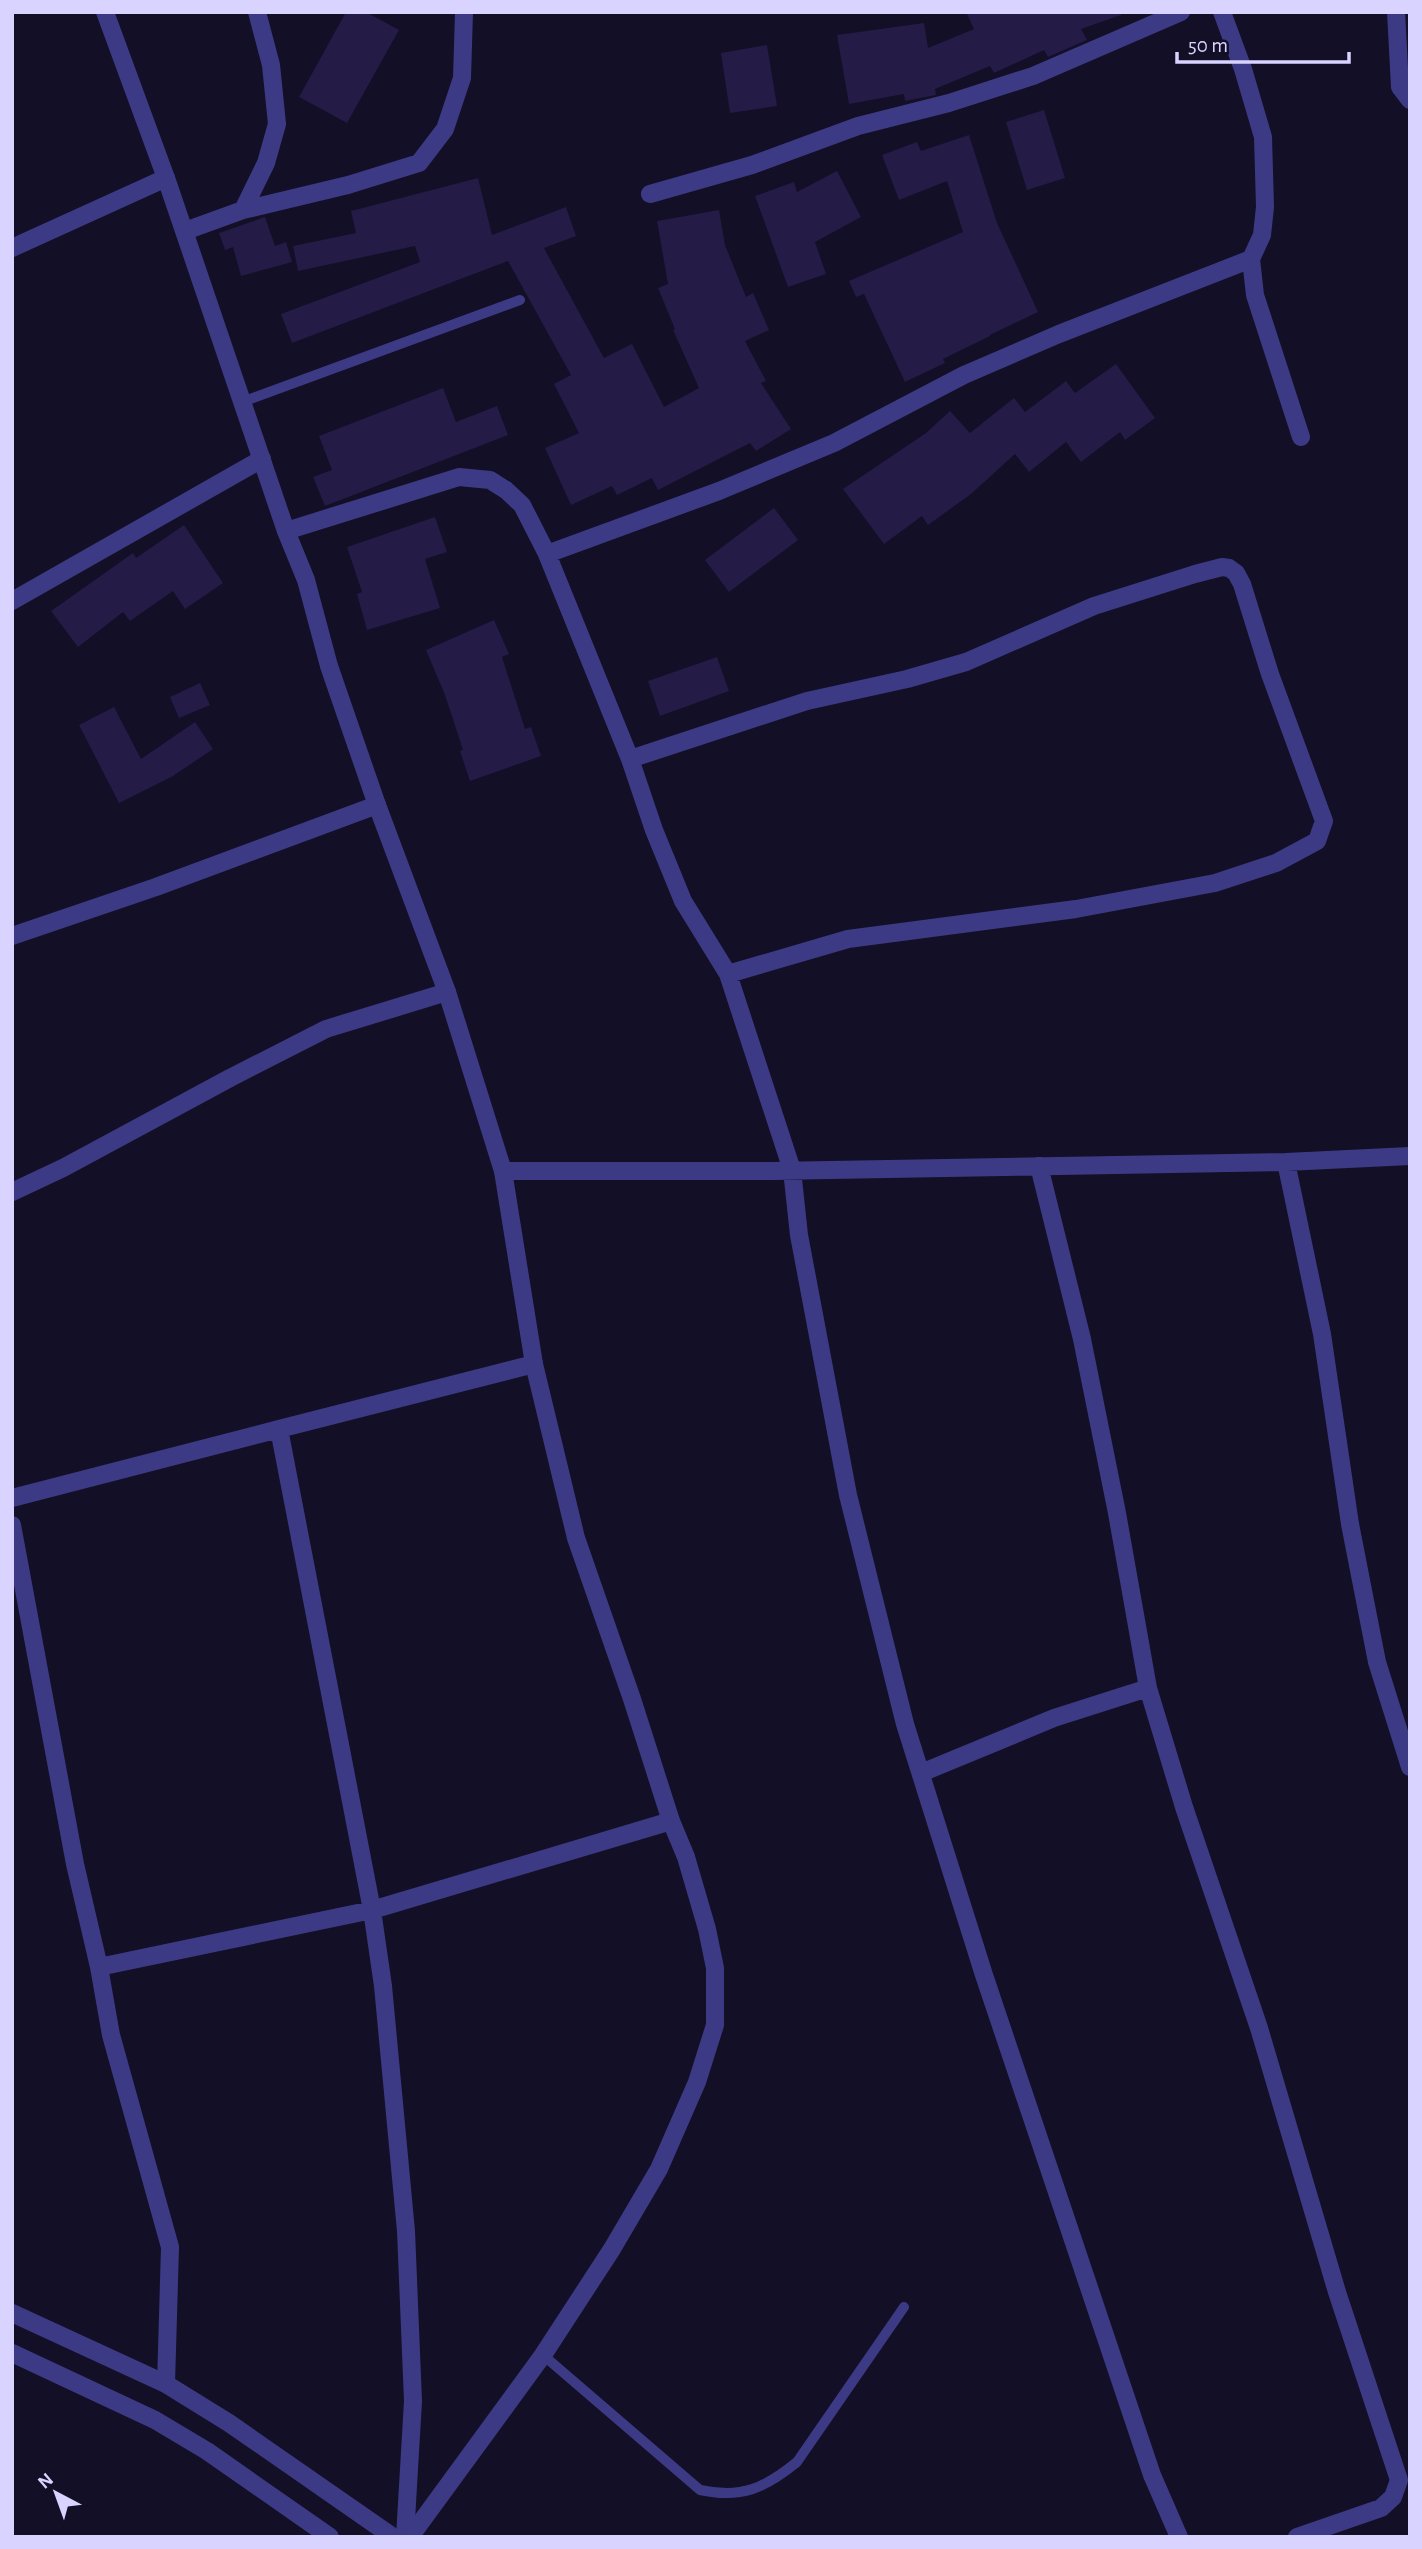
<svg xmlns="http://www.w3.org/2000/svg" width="1422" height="2549" font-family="'Alegreya Sans',sans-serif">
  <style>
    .building { fill: #241b47 }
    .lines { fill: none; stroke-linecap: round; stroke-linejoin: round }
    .service { stroke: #3d3a85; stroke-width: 10 }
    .minor { stroke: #3d3a85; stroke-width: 18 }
    .tertiary { stroke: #3d3a85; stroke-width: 18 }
  </style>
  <rect width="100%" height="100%" fill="#130f26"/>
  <path class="building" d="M346,12H366L399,30L347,123L299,97Z
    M966,12H1121V15L1081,29L1087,40L1048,57L1044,50L994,73L990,66L935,89L936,95L905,101L904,94L849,104L837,35L924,23L928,48L974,29Z
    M767,45L777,106L730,113L721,53Z
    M1044,110L1065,178L1027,190L1006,122Z
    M969,135L997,223L1038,312L990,335V336L943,359L945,363L905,382L864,294L856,297L849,281L963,232L947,181L899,200L882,155L917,142L921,151Z
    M837,171L861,217L815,242L826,274L788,287L755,196L794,182L797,192Z
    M478,178L492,235L566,207L576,236L544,248L604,358L632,344L664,407L699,388L673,330L675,329L658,288L668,284L657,221L719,210L725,245L746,297L753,293L769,330L745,341L766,381L761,383L791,429L756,451L750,443L658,490L652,478L617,495L612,486L571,505L545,448L579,433L554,384L571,375L508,261L292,343L281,314L420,262L415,246L298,271L293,246L356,233L351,211Z
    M265,217L275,246L286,242L292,262L241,276L233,247L225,250L219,233Z
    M1116,364L1155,418L1125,440L1120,432L1081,462L1066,442L1029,472L1015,454L971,494L928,525L922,516L884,544L843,489L926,433L950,411L970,433L1014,398L1025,412L1066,381L1075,393Z
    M443,388L456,422L497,406L508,435L325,506L313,477L332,470L319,436Z
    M774,508L798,540L729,592L705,560Z
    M435,517L447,552L425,559L440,608L367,630L357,594L362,592L347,547Z
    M184,525L223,583L185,609L173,591L130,621L123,612L78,647L51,611L133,553L136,558Z
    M494,620L509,654L502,657L525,729L531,727L541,756L470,781L460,751L463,750L445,695L426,650Z
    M717,657L729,691L660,716L648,681Z
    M200,683L210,705L179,718L170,697Z
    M114,707L141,759L195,722L213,749L173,776L119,803L79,725Z"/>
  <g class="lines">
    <path class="service" d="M242,402L520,300
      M543,2355L700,2490C742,2499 765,2488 797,2462L904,2307"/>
    <path class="minor" d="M1222,12L1243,69L1263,137L1265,207L1262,235L1251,259
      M1396,12L1400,87L1410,100
      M650,194L752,165L858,126L949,103L1033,76L1181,12
      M243,210L266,163L277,124L271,65L257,12
      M185,231L243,210L348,185L419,163L445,129L462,78L464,12
      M12,248L166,178
      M286,531L459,477L490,480L506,490L522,505L547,554L630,759L654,830L683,901L728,974L792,1170L799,1235L848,1495L905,1724L984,1975L1152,2475L1179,2537
      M547,554L719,491L834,443L964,375L1059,334L1251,259L1255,295L1301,437
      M12,601L262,459
      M630,759L807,701L907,679L966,662L1094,606L1195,574L1222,567L1229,568L1236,573L1242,584L1270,674L1324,821L1317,841L1276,863L1215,883L1076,909L848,939L728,974
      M12,936L156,887L377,805
      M1286,1162L1322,1334L1350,1524L1377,1662L1410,1767
      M1039,1166L1082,1339L1117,1513L1148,1688L1184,1807L1259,2028L1337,2292L1399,2480L1393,2497L1381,2508L1297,2537
      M503,1171H773L1286,1162L1410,1156
      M12,1192L63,1168L230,1078L326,1029L447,992
      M279,1429L534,1364
      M12,1498L279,1429L372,1910L671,1821
      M12,1525L75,1864L99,1967L111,2035L170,2247L166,2384
      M921,1773L1054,1718L1148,1688
      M99,1967L372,1910L383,1986L406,2231L413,2401L405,2537"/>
    <path class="tertiary" d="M105,12L166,178L286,531L306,580L329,666L377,805L447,992L503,1171L534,1364L576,1538L632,1699L671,1821L686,1857L707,1929L715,1968V2025L697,2082L659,2169L612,2249L543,2355L410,2537
      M12,2313L166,2384L229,2423L393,2537
      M12,2353L155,2420L207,2451L330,2537"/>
  </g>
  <rect width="1422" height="2549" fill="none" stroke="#d9d4ff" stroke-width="28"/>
  <g transform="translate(56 2493) rotate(319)" stroke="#130f26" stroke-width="5" paint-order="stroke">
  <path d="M0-5L12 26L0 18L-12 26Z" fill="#d9d4ff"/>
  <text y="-10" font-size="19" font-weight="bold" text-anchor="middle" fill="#d9d4ff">N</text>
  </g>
  <path d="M1177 52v10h172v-10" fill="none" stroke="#d9d4ff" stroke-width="3.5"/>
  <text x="1188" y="52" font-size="21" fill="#d9d4ff" stroke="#130f26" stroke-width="5" paint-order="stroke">50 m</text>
</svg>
